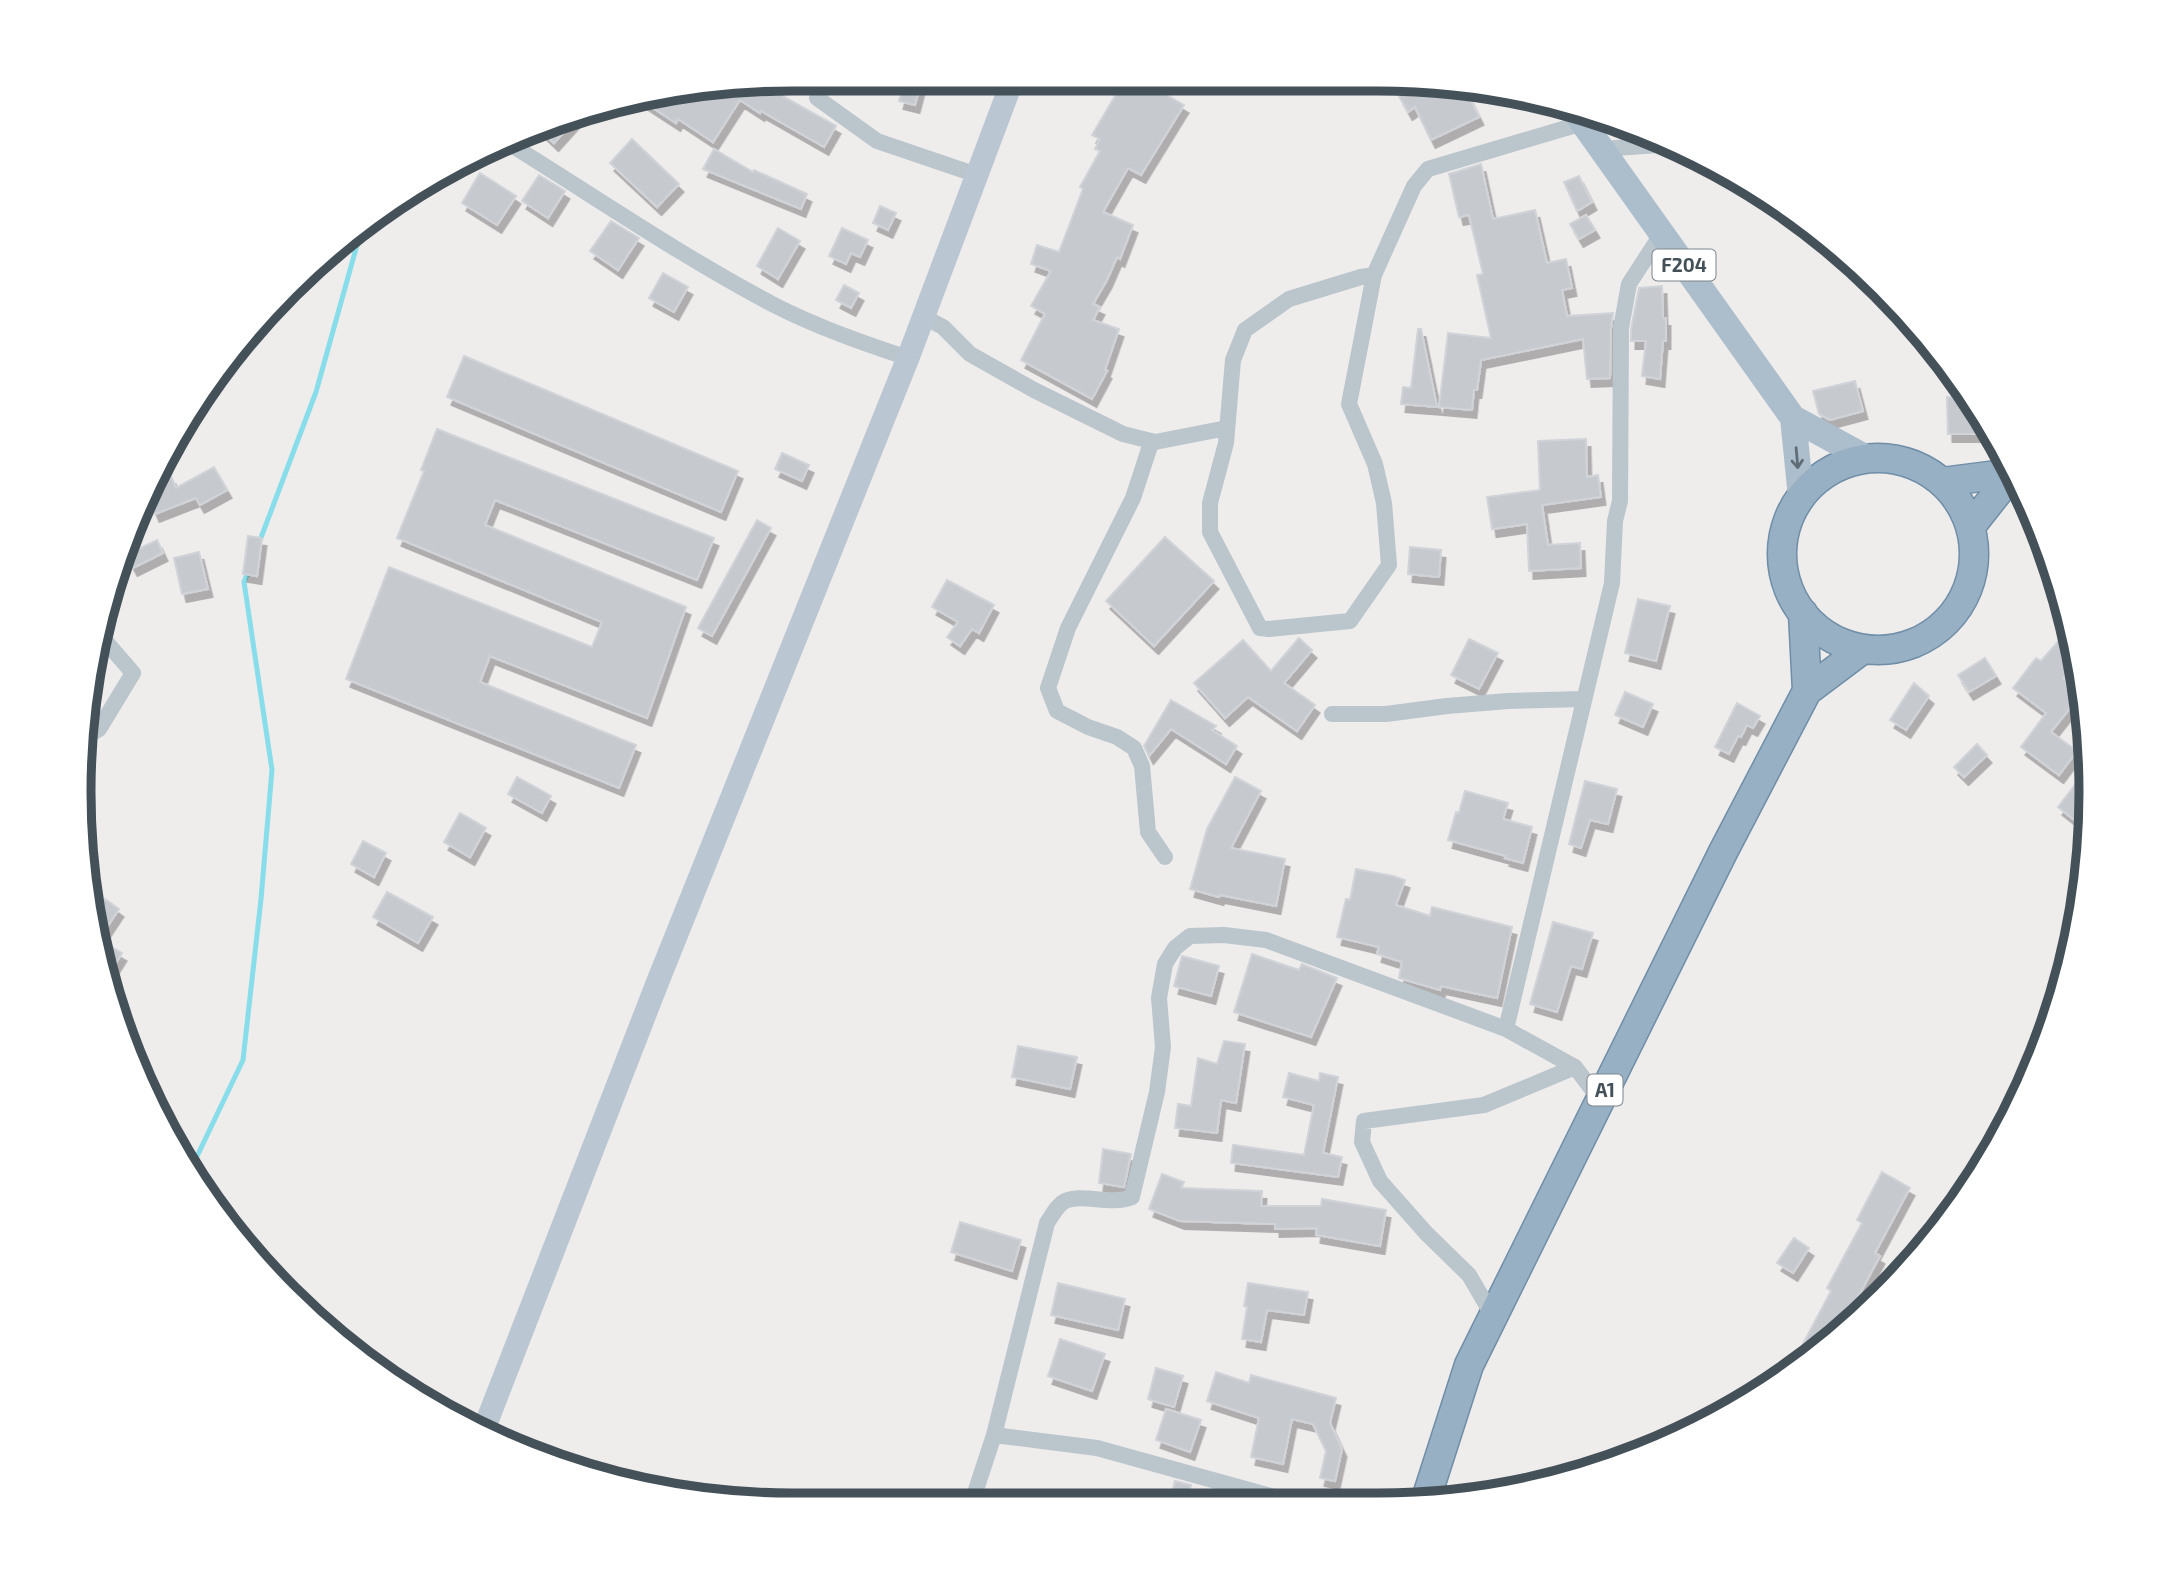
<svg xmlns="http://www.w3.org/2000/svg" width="2170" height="1584" font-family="'Exo 2',sans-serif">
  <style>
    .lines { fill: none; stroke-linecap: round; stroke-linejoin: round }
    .stream { stroke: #87ddea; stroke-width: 5 }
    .building { fill: #c6cacf; stroke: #d0d3d8; stroke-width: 2; filter: url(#shadow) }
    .trunk-casing { stroke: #6f8ea7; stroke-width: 31 }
    .minor { stroke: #bac5cc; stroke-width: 16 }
    .secondary { stroke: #bac6d1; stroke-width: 23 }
    .primary { stroke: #acbecc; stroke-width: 26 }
    .trunk { stroke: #98b0c4; stroke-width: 28 }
    .oneway { stroke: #5f6c76 }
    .labels { text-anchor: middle; stroke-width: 7; stroke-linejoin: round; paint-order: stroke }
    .shield { fill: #fff; stroke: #7d858b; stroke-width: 2 }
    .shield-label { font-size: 19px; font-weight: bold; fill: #455159 }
    .rim { fill: none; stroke: #455159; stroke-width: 9 }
  </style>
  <defs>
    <filter id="shadow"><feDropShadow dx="4.5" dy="8" stdDeviation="0" flood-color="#0004"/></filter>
  </defs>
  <rect width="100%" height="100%" fill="#efecec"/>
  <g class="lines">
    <path class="stream" d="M259,543L316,392L357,245L379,214
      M190,1171L243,1060L261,899L272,770L244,582L250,568"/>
  </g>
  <path class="building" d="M1125,79H1139L1184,105L1141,175L1128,168L1103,212L1133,225L1120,259L1117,257L1107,280L1093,304L1100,307L1093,320L1119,329L1105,370L1107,371L1092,399L1021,360L1045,314L1031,306L1051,271L1031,264L1037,245L1059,252L1083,189L1080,187L1100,151L1095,149L1100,139L1092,135Z
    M764,82L775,89L774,91L836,126L824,147L761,111L760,113L740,100L713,142L678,119L676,123L639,99Z
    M904,82L920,86L915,105L899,101Z
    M1421,83L1464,87L1479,117L1431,140L1415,107L1408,112L1399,96Z
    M582,112L554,143L537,127Z
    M632,139L679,184L657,207L610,163Z
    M714,149L753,172L754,170L807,194L801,209L703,169Z
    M1481,164L1493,219L1535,210L1547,263L1566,259L1572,288L1562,290L1567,316L1613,313L1611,328L1610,378L1587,379L1583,339L1481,360L1477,390H1474L1472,410L1439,407L1448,333L1491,338L1477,275L1483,274L1469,215L1459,217L1449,174Z
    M480,173L516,196L497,225L462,203Z
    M539,175L565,191L548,218L522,201Z
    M1579,176L1592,202L1577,211L1564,182Z
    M880,206L896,213L888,230L873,223Z
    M1586,215L1595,230L1579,239L1570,224Z
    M611,221L639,238L618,270L590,251Z
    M778,228L800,241L778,279L757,266Z
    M842,228L868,240L860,257L851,253L846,264L829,256Z
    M663,273L688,287L674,312L649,298Z
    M844,285L859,293L851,308L836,300Z
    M1662,286L1663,318H1666V341H1663L1660,379L1642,376L1646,341H1631V329L1639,288Z
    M1418,329H1421L1437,407L1401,404L1403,387L1411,388Z
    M464,356L738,471L721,512L447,397Z
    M1855,381L1863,411L1830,420L1819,414L1813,391Z
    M1947,397H1968L1978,411L1979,434H1948Z
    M437,429L714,538L697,580L495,500L485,525L686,607L647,718L490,656L480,682L636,745L619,788L346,679L389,567L592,647L602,622L397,538L424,471L421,470Z
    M1586,439L1587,477L1598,475L1601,497L1542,505L1548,545L1580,543L1581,568L1529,571L1527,524L1492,529L1487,497L1540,490L1538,441Z
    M782,453L809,465L802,481L775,469Z
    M214,467L227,490L200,505L196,498L155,514L146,492L149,484L171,476L176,488Z
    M757,520L771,528L712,636L698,628Z
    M248,536L262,538L257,576L243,574Z
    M1165,537L1214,581L1154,646L1106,601Z
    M157,540L163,553L133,568L126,555Z
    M1410,547L1441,550L1439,577L1408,574Z
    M199,552L208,589L182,594L174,558Z
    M947,580L994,605L979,633L972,629L960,646L947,637L958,622L932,607Z
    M1638,599L1670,606L1656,661L1625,653Z
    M2069,629L2077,663L2063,678L2082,693L2051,732L2077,751L2059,775L2021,747L2046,713L2013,688L2036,658L2041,661Z
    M1299,638L1312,650L1284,683L1315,705L1297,731L1248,697L1225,718L1194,683L1243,640L1271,671Z
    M1469,639L1498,653L1479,689L1451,675Z
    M1985,658L1996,676L1969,692L1958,675Z
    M1914,683L1929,696L1906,730L1890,720Z
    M1625,692L1653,704L1643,727L1615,715Z
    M1171,700L1216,726L1212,730L1237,746L1226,764L1171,729L1149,756L1144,746Z
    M1737,703L1760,716L1753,728L1747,725L1741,737L1738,736L1729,754L1715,747Z
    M1977,744L1987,755L1964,777L1954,767Z
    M2087,769L2089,807L2077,822L2058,807Z
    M517,777L551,796L542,813L508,794Z
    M1235,777L1261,791L1231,848L1285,859L1276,906L1220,895L1219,897L1190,889L1207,829Z
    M1585,781L1617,789L1608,824L1590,820L1581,848L1569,844Z
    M1465,791L1508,803L1503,819L1532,827L1523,863L1505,858L1506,856L1448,840L1456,812L1459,813Z
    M460,813L486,828L470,857L444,842Z
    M363,841L386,853L374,877L351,864Z
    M1356,869L1393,876L1405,880L1396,905L1430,916L1432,907L1512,927L1497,998L1441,986L1440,990L1399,978L1402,962L1377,954L1379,947L1337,937L1346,899L1350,900Z
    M387,892L433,917L418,943L373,917Z
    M105,899L119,909L99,939L93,917Z
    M1553,922L1593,933L1582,969L1571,966L1557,1012L1530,1004Z
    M99,940L122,953L109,974Z
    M1252,954L1299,970L1302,964L1337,978L1311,1037L1234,1012Z
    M1182,956L1219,966L1211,996L1174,986Z
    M1224,1041L1245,1044L1236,1103L1221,1100L1217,1133L1175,1128L1178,1104L1191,1106L1198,1058L1217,1064Z
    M1018,1046L1077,1057L1070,1089L1012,1077Z
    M1289,1073L1319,1081L1320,1073L1338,1077L1323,1153L1342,1157L1338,1177L1231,1163L1233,1145L1304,1155L1314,1105L1283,1097Z
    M1103,1149L1131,1154L1124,1187L1099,1183Z
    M1882,1172L1910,1188L1875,1253L1880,1256L1844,1323L1851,1326L1786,1376L1831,1291L1827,1288L1862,1223L1857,1220Z
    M1162,1174L1184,1182L1181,1188L1262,1191L1261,1206H1321L1322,1199L1386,1210L1380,1246L1316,1235L1317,1228L1275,1229V1224L1180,1221L1149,1209Z
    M960,1222L1021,1240L1012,1271L951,1252Z
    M1794,1238L1809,1248L1793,1273L1777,1263Z
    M1058,1283L1125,1299L1118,1330L1051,1315Z
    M1248,1283L1308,1292L1304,1315L1267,1310L1261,1342L1242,1339L1247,1307L1244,1306Z
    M1060,1339L1105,1354L1092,1391L1048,1376Z
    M1156,1368L1183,1376L1174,1407L1148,1399Z
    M1216,1372L1249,1383L1251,1375L1336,1398L1330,1423L1342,1449L1335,1481L1320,1478L1326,1451L1313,1424L1292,1419L1283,1464L1251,1457L1259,1418L1207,1401Z
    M1166,1409L1201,1420L1190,1452L1156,1440Z
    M1175,1481L1191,1485L1187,1501H1170Z"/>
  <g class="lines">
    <g class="trunk-casing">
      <path id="trunk" d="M1782 554a96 96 0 1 1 192 0a96 96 0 1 1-192 0Z
        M1942,482L2012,473
        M1971,526L2013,473
        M1803,613L1807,691
        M1426,1499L1469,1365L1723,852L1807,691L1863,649"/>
    </g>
    <path class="minor" d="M817,98L877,141L977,175
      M505,141C594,196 681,256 774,305C817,327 863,343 908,358
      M1601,149L1673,144
      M1374,275L1361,277L1289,299L1245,330L1233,360L1226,443L1210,503V532L1260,628L1269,629L1350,621L1389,565L1384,503L1375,464L1349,404L1374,275L1414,186L1428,169L1583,123
      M924,317L943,327L970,354L1034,390L1123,434L1155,442L1227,428
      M1155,442L1150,446L1133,498L1068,628L1048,688L1057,711L1088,727L1117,737L1134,748L1142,766L1148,832L1165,857
      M1332,714H1386L1447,706L1508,701L1584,699
      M85,737L99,729L133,673L100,635
      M1506,1029L1612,583L1615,521L1620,501L1621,328L1629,284L1662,233
      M1493,1316L1469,1275L1426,1233L1380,1181L1362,1142L1364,1121L1484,1105L1575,1067
      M994,1435L1097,1448L1285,1500
      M972,1502L994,1435L1047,1223C1052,1216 1057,1205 1065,1201C1084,1193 1110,1206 1132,1197L1157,1092L1163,1047L1159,998L1165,964L1175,948L1190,936L1224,935L1266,940L1506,1029L1575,1067L1600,1100"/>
    <path class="secondary" d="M482,1434L658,981L908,358L1013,79"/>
    <path class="primary" d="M1575,110L1583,123L1793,418L1861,455
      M1793,418L1801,497"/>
    <use href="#trunk" class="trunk"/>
  </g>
  <defs><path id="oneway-shaft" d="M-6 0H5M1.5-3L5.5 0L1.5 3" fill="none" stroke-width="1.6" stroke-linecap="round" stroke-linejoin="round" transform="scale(1.75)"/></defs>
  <use class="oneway" href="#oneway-shaft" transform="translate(1797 458) rotate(85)"/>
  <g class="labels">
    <g class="shield">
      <rect x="1652.5" y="249.5" width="63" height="31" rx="5"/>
      <rect x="1587.5" y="1074.5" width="35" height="31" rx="5"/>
    </g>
    <g class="shield-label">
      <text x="1684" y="272">F204</text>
      <text x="1605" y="1097">A1</text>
    </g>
  </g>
  <path d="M0 0H2170V1584H0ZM792 91H1378A701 701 0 0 1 2079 792V792A701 701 0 0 1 1378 1493H792A701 701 0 0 1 91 792V792A701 701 0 0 1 792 91Z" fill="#fff" fill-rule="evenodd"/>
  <path class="rim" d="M792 91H1378A701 701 0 0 1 2079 792V792A701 701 0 0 1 1378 1493H792A701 701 0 0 1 91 792V792A701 701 0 0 1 792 91Z"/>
</svg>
